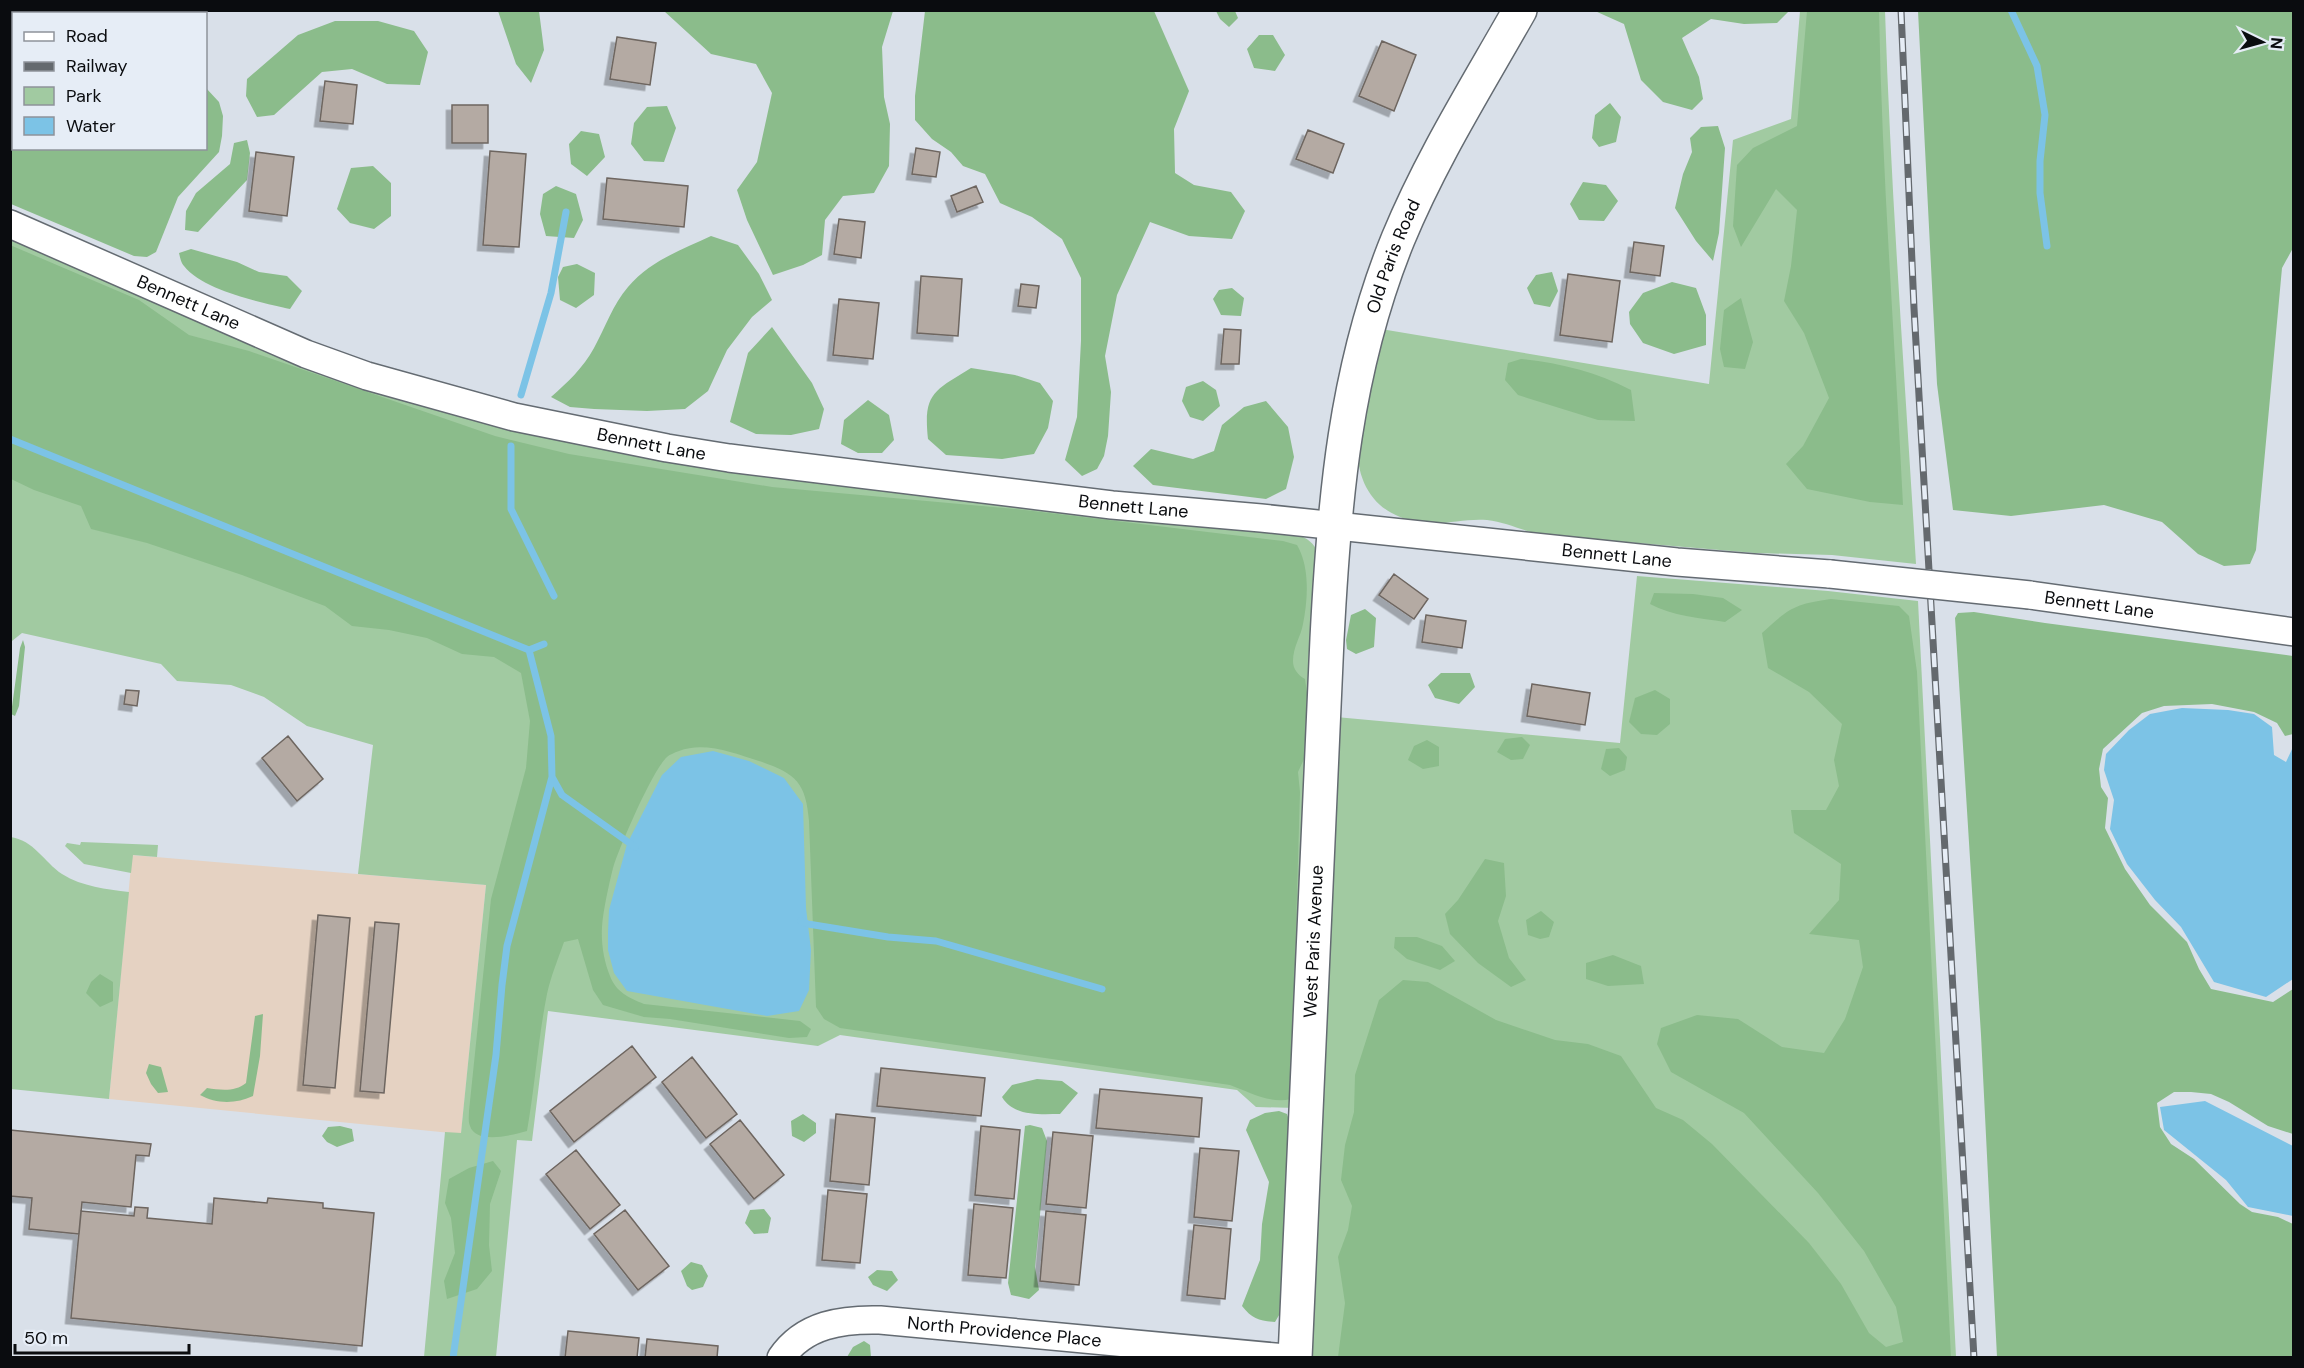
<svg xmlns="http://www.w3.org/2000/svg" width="2304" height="1368" font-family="'DM Sans',sans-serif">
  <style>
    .industrial { fill: #e5d2c2 }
    .green { fill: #a1caa1 }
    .forest { fill: #8bbc8b }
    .water { fill: #7cc3e6 }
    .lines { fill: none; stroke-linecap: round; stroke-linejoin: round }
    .stream { stroke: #7cc3e6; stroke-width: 7 }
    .building { fill: #b4aaa3; stroke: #6e6660; stroke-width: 1.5; filter: url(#shadow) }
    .minor-casing { stroke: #646b72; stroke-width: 30 }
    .secondary-casing { stroke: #646b72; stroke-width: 36 }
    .minor { stroke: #fff; stroke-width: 27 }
    .secondary { stroke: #fff; stroke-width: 33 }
    .rail-casing { stroke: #64696e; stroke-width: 7 }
    .rail { stroke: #e6edf6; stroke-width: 4.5; stroke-dasharray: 14; stroke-linecap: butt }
    .minor-bridge-casing { stroke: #646b72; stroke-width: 30; stroke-linecap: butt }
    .minor-bridge { stroke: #fff; stroke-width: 27 }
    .labels { text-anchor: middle; stroke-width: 6; stroke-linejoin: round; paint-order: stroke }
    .street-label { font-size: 18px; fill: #0a0c0f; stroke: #e6edf6 }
  </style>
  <defs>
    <filter id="shadow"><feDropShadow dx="-5.5" dy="5.5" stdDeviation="0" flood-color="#0004"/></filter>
  </defs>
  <rect width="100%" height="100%" fill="#d9e0e9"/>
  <path class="industrial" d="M132,855L486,885L461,1134L109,1099Z"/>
  <path class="green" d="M1800,11H1885C1891,195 1905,380 1916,564L1832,555L1755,553L1544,535C1524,532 1507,522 1487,520C1464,518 1444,526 1419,522C1375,515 1356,484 1357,441C1358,426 1364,410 1367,396C1372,374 1376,352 1381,329L1709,384L1733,140L1791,119Z
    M11,235L425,403L1296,534C1308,539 1314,542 1318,554L1296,1108L1256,1107L1237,1090L840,1035L818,1046L548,1011L532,1141L517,1140L496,1357H424L445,1132L461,1133L486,885L358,874L373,745L307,726L264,697L231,685L177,681L161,664L22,633L12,641L11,656Z
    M1637,576L1828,591L1918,601L1956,1357L1309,1358L1336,717L1620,743Z
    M10,837C34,840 44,862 62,874C83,887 106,889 129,892L109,1099L11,1089Z
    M81,842L158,845L157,857L133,855L131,873L84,864L65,846L67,843L80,845Z"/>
  <path class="forest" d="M11,10L186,11L187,13L14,14V148H206V88L219,102L223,116L222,136L219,152L178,197L156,252L147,257L134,256L11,204Z
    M498,11H539L544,50L531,83L516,64Z
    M664,11H893L882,47L884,97L890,124L889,166L874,193L843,196L825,220L822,255L803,265L773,275L747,220L737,190L757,162L772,93L756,64L711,54Z
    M925,11H1154L1189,91L1174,129L1175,173L1194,185L1231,192L1245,211L1232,239L1189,236L1150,222L1117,295L1105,356L1111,392L1108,436L1104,456L1097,469L1082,476L1065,460L1077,417L1081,341V278L1062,239L1032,217L1000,203L985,174L963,166L951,152L932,139L915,120V96Z
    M1216,11H1235L1238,18L1229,27L1220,19Z
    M1595,11H1789L1777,23L1744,24L1711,19L1682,38L1699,77L1703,99L1692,110L1663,102L1641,80L1624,24Z
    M1807,11H1879C1882,176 1895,340 1903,505L1870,502L1807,489L1786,464L1803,446L1829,398L1804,333L1784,301L1791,266L1797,210L1776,189L1741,247L1733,226L1737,165L1753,148L1797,126Z
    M1918,11H2293V248L2282,268L2256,550L2250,564L2224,566L2198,554L2162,522L2104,505L2011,516L1953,510L1937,384Z
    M335,21H378L414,31L428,52L420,85L387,84L352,69L322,72L274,115L257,117L246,96L247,79L298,35Z
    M1259,35H1273L1285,55L1275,71L1254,68L1247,49Z
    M1610,103L1621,117L1616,142L1599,147L1592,138L1595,115Z
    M667,106L676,128L664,162L644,161L631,144L634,123L647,107Z
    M1718,126L1725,148L1719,233L1713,261L1696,241L1675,208L1683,174L1692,152L1690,138L1701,127Z
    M581,131L599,134L605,157L587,176L571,164L569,144Z
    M247,140L250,153L247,180L198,232L185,230L186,211L196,193L230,164L234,143Z
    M373,166L391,183V216L374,229L350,223L337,209L351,168Z
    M1583,182L1606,185L1618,201L1604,221L1579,220L1570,204Z
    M556,186L576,194L583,220L574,238L546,236L540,214L543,194Z
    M711,236L738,245L759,274L772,300L752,317L727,350L708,391L685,409L647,411L594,409L570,407L551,397C568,382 583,368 594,348C605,328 613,304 628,287C650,261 681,250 711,236Z
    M10,245L139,300L189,335L249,351L495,436L569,454L772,487L1015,509L1283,541L1297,545C1310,567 1308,599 1303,624C1301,636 1293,647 1293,661C1293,669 1298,675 1305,679L1307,693L1304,759L1298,772L1300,792L1291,1099C1270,1104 1249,1092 1230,1085L840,1028L824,1019L816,1007L809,821C806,782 795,773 759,761C734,753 704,741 679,751C676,752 669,755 667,757C652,771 619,848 613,868C609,884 603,911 602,927C601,944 604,961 610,976C616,992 629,998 644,1004L800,1021L811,1029L807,1037L789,1038L670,1019L644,1017L603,1005L593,990L578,939L564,942C558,959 551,976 547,994C538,1039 535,1086 527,1131C513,1135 476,1145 470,1126C468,1122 469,1115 469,1111L491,899L526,768L530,721L521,673L494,657L462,654L427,638L389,630L352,626L325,606L242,575L147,543L91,529L81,506L34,490L11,479Z
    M191,249L237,262L259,272L287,276L302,291L290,309C260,302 204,291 184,266C181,263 180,257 179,253Z
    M577,264L595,273L594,295L576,308L560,300L558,277L563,267Z
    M1552,272L1558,291L1550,307L1534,304L1527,288L1536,275Z
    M1672,282L1696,288L1706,315V345L1674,354L1643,343L1630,324L1629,312L1643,293Z
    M1232,288L1244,298L1241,316L1221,315L1213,299L1219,290Z
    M1741,298L1753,342L1745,369L1724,367L1720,349L1724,310Z
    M772,327L812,383L824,409L819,429L791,435L756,434L730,422L748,353Z
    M1521,359C1560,363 1596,372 1631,390L1635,421L1598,420L1518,395L1505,380L1508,363Z
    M971,368L1015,375L1040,383L1053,401L1048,428L1034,454L1002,459L946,455L928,439C923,393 934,391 971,368Z
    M1203,381L1216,390L1220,406L1203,421L1190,417L1182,401L1186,387Z
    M868,400L889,415L894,440L882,453H858L841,444L844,420Z
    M1266,401L1288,427L1294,457L1286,489L1266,499L1153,485L1133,466L1151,449L1193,459L1214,451L1222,425L1244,407Z
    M1654,593L1693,594L1723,598L1742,610L1725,622C1700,618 1672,616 1650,604Z
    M1831,599L1899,606L1909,616L1917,672L1951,1357H1338L1345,1303L1338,1257L1348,1230L1352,1206L1341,1180L1345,1145L1354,1112L1355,1075L1379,1000L1403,980L1428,982L1496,1020L1555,1040L1588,1044L1621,1056L1656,1108L1683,1120L1712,1144L1809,1243L1841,1284L1869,1333L1886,1347L1903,1342L1896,1307L1864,1251L1818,1193L1744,1113L1671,1072L1657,1044L1661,1028L1697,1015L1738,1019L1782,1047L1824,1053L1845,1019L1863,967L1859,940L1809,934L1839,900L1841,864L1794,833L1791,810H1826L1839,786L1834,760L1842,724L1809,692L1768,668L1762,633C1789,608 1795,604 1831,599Z
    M1365,609L1376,618L1374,647L1356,654L1347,649L1346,640L1351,615Z
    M1974,612L2045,623L2293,656V734L2285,736L2277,723L2254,712L2212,704L2164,706L2142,713L2103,749L2099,769L2101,787L2108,798L2105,828L2125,869L2150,905L2187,942L2199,969L2211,989L2273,1002L2293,989V1134L2268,1126L2229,1102L2211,1094L2191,1092H2174L2157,1103L2160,1127L2171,1144L2194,1159L2240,1204L2252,1212L2278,1217L2293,1224V1357H1997L1981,1035L1955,618L1958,613Z
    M23,640L25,647L19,706L15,716L11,714L20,648Z
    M1441,673H1470L1475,687L1459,704L1435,698L1428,685Z
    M1655,690L1670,699V724L1657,735L1641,734L1629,722L1635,698Z
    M1522,737L1530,745L1523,759L1511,760L1497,752L1505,739Z
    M1427,740L1439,747V766L1423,769L1408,760L1414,746Z
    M1619,748L1627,757L1625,770L1610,776L1601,769L1606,749Z
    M1485,859L1504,863L1506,896L1498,921L1509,958L1526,980L1511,987L1478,963L1450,934L1445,914L1458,900Z
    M1541,911L1554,922L1549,937L1540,939L1528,935L1526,920Z
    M1395,937H1417L1442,946L1455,961L1440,970L1407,959L1394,948Z
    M1613,955L1641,966L1644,984L1608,986L1586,979V963Z
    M100,974L113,982V1001L100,1007L86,993L91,982Z
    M263,1014L260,1056L253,1096C236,1104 216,1104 200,1095L207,1088C221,1090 235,1092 246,1083L255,1016Z
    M149,1064L161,1067L168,1092L158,1093L151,1084L146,1073Z
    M1037,1079L1062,1081L1078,1093L1060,1114C1040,1114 1014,1117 1002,1097L1012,1085Z
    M1279,1111L1287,1114L1293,1132L1282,1310L1275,1322C1260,1321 1252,1319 1242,1306L1260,1260L1262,1224L1269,1182L1246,1130L1250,1120L1265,1113Z
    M803,1114L816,1123V1133L804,1142L792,1136L791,1121Z
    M1030,1125L1042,1128L1047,1141L1035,1267L1039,1290L1029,1299L1011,1295L1008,1283L1025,1126Z
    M340,1126L352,1129L354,1141L337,1147L327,1142L322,1136L328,1127Z
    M493,1161L501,1171L490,1204L489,1245L492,1271L477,1289L447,1299L444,1281L455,1253L451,1218L445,1203L449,1179L469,1168Z
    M764,1209L771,1218L768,1233L754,1234L745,1223L750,1210Z
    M691,1262L702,1265L708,1276L703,1287L692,1290L687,1286L681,1271Z
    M877,1270L892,1271L898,1280L887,1291L873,1285L868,1277Z
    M864,1341L870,1345L871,1357H847L853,1347Z"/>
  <path class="water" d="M2182,708L2228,710L2254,714L2272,727L2274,755L2286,762L2293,747V979L2266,997L2214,982L2181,927L2155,900L2127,864L2110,829L2114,800L2104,770L2106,754L2129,730L2150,714Z
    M713,751L749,761L784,778L803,804L806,908L811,950L809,990L799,1011L767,1016L627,991L614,973L608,950V932L609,910L627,844L662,775L681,757Z
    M2205,1101L2293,1146V1216L2248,1207L2226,1180L2164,1130L2160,1107Z"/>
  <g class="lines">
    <path class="stream" d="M2011,10L2037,66L2045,115L2040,161V193L2047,246
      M521,395L551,293L566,212
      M10,439L529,650L544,644
      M511,446V509L554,596
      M529,650L551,736L552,777L562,795L635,847
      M801,921L808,924L888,937L936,941L1102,989
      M453,1358L496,1055L502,985L507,946L552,777"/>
  </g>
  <path class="building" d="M617,37L656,43L650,85L610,79Z
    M1382,41L1416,55L1394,111L1359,96Z
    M325,81L357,85L353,124L320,121Z
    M452,105H488V143H452Z
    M1308,130L1344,144L1333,173L1296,159Z
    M916,148L940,152L936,177L912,174Z
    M490,151L526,154L519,247L483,245Z
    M256,152L294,157L287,216L249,211Z
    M607,178L688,186L684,227L603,219Z
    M976,186L983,202L957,212L951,196Z
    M839,219L865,222L861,258L834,254Z
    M1634,242L1664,246L1660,276L1630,272Z
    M1568,274L1620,281L1612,342L1560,335Z
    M921,276L962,279L958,336L917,333Z
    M1021,284L1039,286L1036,308L1018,306Z
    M839,299L879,303L873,359L833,355Z
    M1224,329L1241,330L1239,364H1221Z
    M1394,574L1428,599L1414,619L1379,595Z
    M1426,615L1466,621L1462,648L1422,642Z
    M1532,684L1590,693L1585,725L1527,716Z
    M126,690L139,691L137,706L124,704Z
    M288,736L323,779L297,801L262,758Z
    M318,915L350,918L335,1088L303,1085Z
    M375,922L399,924L384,1093L360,1091Z
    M632,1046L656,1077L574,1142L550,1111Z
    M692,1057L737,1114L706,1138L662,1082Z
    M881,1068L985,1078L981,1116L877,1106Z
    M1100,1089L1202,1098L1199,1137L1096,1128Z
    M836,1114L875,1118L869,1185L830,1181Z
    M740,1120L784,1175L754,1199L710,1144Z
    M981,1126L1020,1130L1014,1199L975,1195Z
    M10,1130L151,1144L149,1156L136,1155L131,1207L82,1202L79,1234L29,1229L32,1198L10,1196Z
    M1053,1132L1093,1136L1086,1208L1046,1204Z
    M1200,1148L1239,1151L1232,1221L1194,1217Z
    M576,1150L620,1205L590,1229L546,1174Z
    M828,1190L867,1194L860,1263L822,1260Z
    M214,1198L267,1203L268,1198L323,1203V1208L374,1213L362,1346L71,1318L81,1211L134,1216L135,1207L148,1208L147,1218L212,1224Z
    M974,1204L1013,1208L1006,1278L968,1275Z
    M625,1210L669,1266L638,1290L594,1234Z
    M1046,1211L1086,1215L1079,1285L1040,1281Z
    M1194,1225L1231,1229L1225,1299L1187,1295Z
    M568,1331L639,1338L637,1358H565Z
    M647,1339L718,1346L717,1358H645Z"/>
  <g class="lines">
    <g class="minor-casing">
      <g id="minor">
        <path id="s1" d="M10,224L306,354L367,376L514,417L667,448L729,458L1112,505L1261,518L1677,562L1830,574"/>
        <path id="s2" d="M2030,595L2294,632"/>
        <path id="s3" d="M781,1358C804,1324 843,1319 880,1320L1286,1358"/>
      </g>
    </g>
    <g class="secondary-casing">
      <g id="secondary">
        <path id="s4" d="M1295,1358L1327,639C1334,501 1345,369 1398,239C1431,159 1477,86 1520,10"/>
      </g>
    </g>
    <use href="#minor" class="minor"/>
    <use href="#secondary" class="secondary"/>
    <g class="rail-casing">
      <path id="rail" d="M1901,10L1914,308L1974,1358"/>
    </g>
    <use href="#rail" class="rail"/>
    <g class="minor-bridge-casing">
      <path id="minor-bridge" d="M1830,574L2030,595"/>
    </g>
    <use href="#minor-bridge" class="minor-bridge"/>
  </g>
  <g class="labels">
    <g class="street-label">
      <text dy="6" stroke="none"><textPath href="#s4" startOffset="1110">Old Paris Road</textPath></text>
      <text dy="6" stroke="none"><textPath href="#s1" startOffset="195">Bennett Lane</textPath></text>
      <text dy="6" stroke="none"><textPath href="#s1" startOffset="681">Bennett Lane</textPath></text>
      <text dy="6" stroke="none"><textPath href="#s1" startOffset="1167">Bennett Lane</textPath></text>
      <text dy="6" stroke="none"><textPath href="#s1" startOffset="1653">Bennett Lane</textPath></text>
      <text dy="6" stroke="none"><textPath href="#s2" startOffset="70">Bennett Lane</textPath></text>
      <text dy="6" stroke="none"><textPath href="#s4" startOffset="417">West Paris Avenue</textPath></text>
      <text dy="6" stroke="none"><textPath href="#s3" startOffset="236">North Providence Place</textPath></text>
    </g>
  </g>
  <rect width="2304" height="1368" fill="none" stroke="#0a0c0f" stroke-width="24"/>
  <rect x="12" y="12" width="195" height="138" fill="#e6edf6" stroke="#8e939a" stroke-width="1.5"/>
  <rect x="24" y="32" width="30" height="9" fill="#ffffff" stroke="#8e939a" stroke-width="1.5"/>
  <text x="66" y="42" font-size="18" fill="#0a0c0f">Road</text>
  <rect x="24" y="62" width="30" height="9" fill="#64696e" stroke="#8e939a" stroke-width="1.5"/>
  <text x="66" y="72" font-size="18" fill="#0a0c0f">Railway</text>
  <rect x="24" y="87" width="30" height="18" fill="#a1caa1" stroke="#8e939a" stroke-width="1.5"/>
  <text x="66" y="102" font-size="18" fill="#0a0c0f">Park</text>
  <rect x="24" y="117" width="30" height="18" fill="#7cc3e6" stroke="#8e939a" stroke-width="1.5"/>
  <text x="66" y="132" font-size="18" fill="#0a0c0f">Water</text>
  <g transform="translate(2262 42) rotate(95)" stroke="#e6edf6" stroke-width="4.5" paint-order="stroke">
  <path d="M0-4.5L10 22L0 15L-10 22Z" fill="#0a0c0f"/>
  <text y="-9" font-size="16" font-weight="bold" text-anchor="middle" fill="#0a0c0f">N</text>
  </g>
  <path d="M15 1344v9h174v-9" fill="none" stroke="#0a0c0f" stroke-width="3"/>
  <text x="24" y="1344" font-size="18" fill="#0a0c0f" stroke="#e6edf6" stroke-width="4.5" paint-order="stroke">50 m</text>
</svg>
